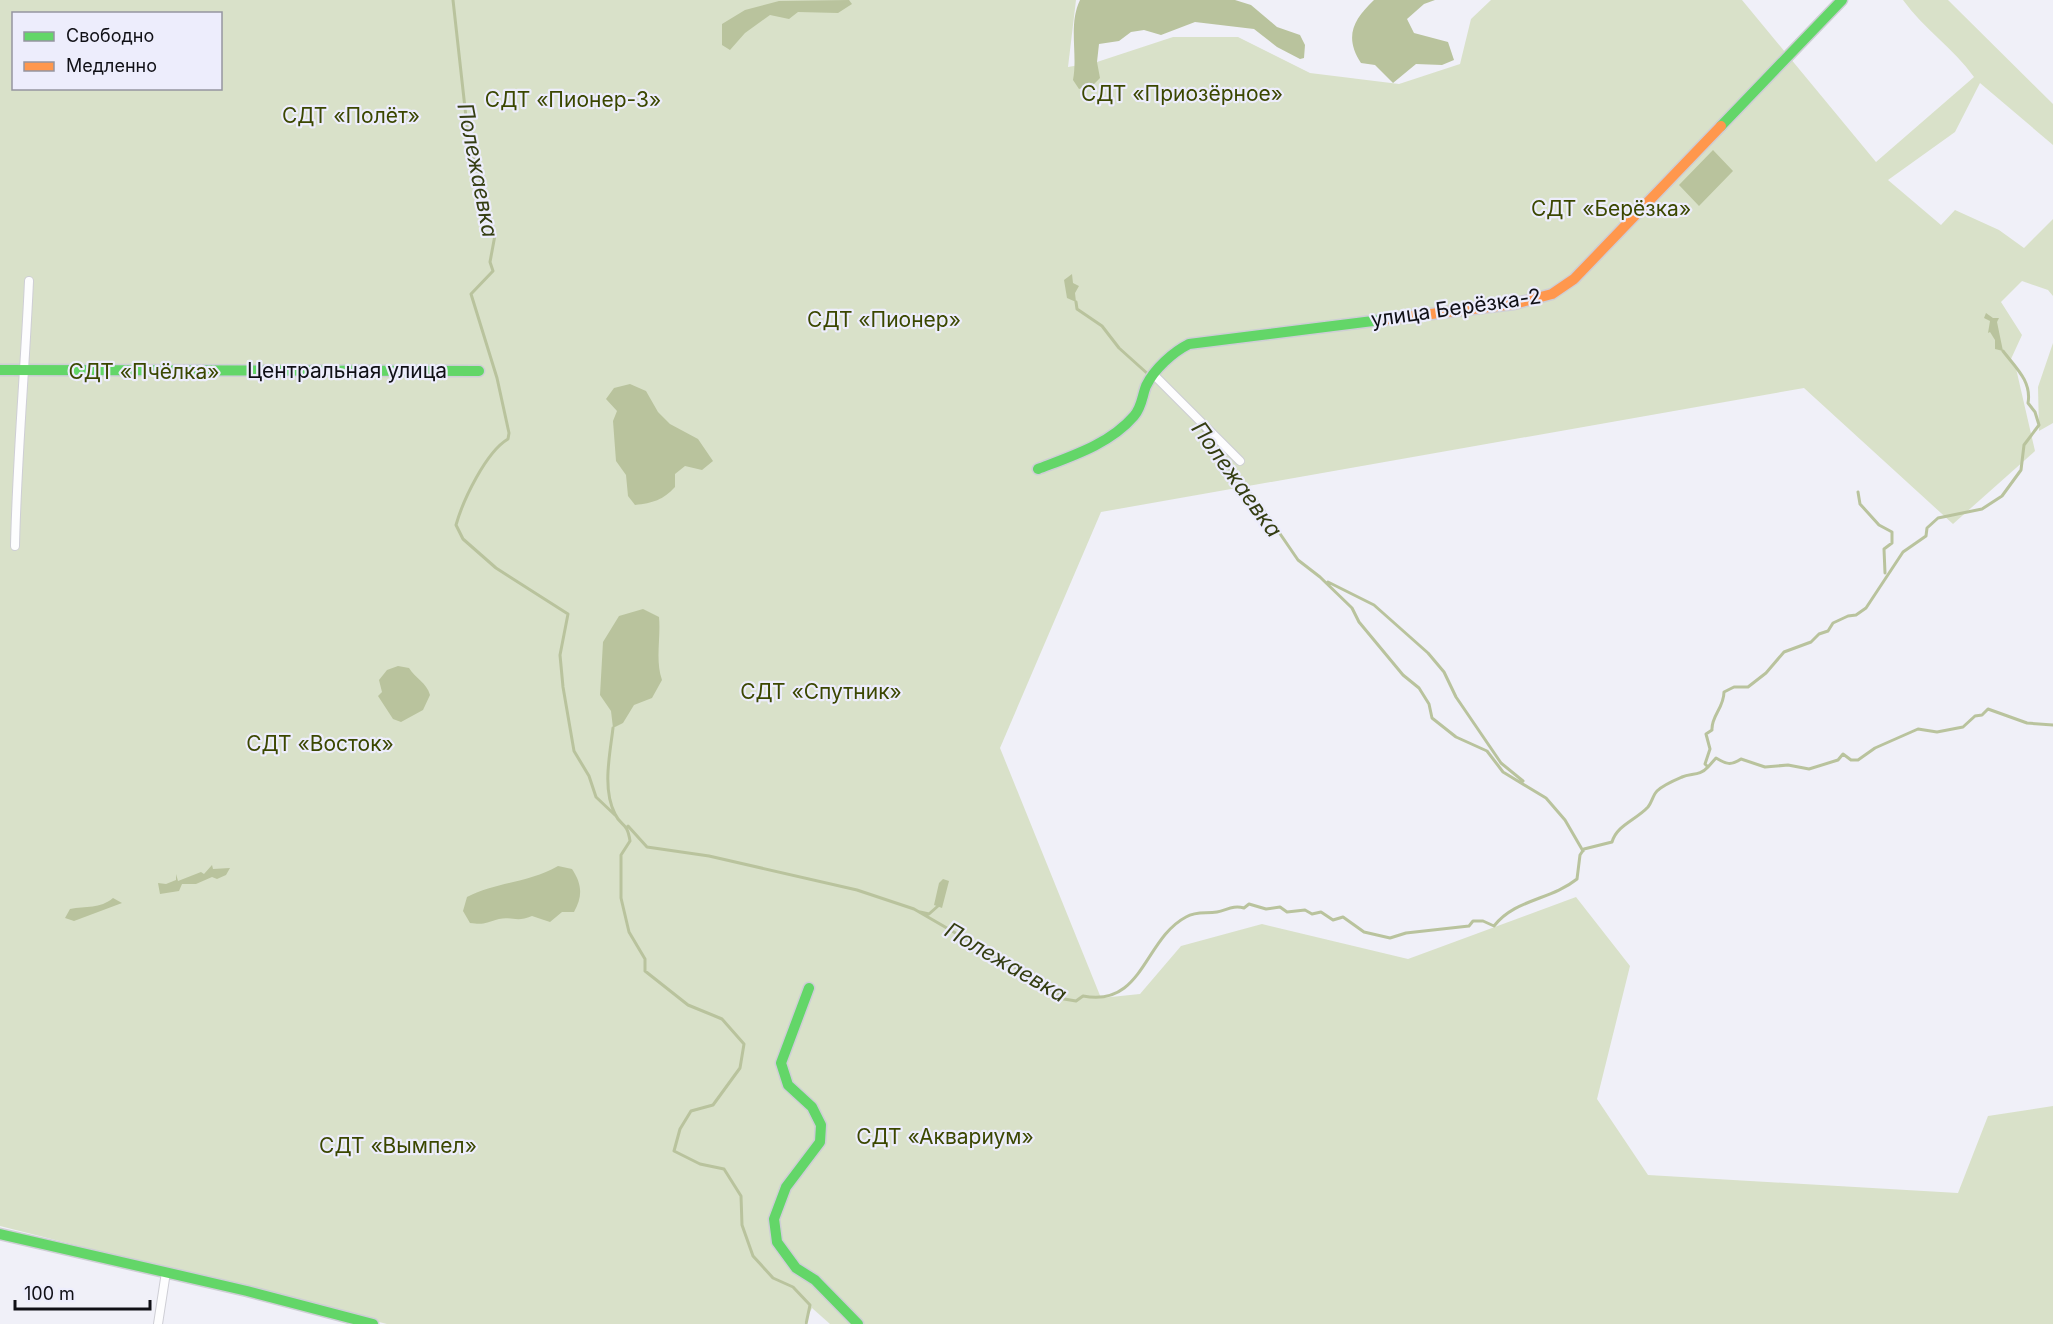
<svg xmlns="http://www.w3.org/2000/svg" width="2053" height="1324" font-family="Inter,sans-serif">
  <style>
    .green { fill: #d9e1c9; fill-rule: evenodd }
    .water { fill: #b9c39d }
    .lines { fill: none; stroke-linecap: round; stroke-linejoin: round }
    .stream { stroke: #b9c39d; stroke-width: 3 }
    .street-casing { stroke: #ceced5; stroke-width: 10 }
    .fast-casing { stroke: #ceced5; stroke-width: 13 }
    .slow-casing { stroke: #ceced5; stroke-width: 13 }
    .street { stroke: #fdfdfe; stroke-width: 8 }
    .fast { stroke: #63d668; stroke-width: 10 }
    .slow { stroke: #ff974d; stroke-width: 10 }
    .labels { text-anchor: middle; stroke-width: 4.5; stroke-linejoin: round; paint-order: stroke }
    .park-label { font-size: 21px; fill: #3b4700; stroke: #ededfc }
    .street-label { font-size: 21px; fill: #101016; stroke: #ededfc }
    .water-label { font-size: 22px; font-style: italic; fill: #353e12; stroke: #ededfc }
  </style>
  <rect width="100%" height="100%" fill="#f0f0f8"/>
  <path class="green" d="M0,0H1076L1068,67L1097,62L1173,37H1238L1310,73L1399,84L1460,64L1471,19L1491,0H1742L1876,162L1974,77C1953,48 1924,29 1903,0H1948L2053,104V145L1980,83L1955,132L1888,180L1941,225L1955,210L1999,230L2024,248L2053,219V296L2048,290L2022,281L2001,302L2022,335L2011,359L2015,364L2035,451L1953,524L1804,388L1101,512L1000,748L1101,998L1140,994L1181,946L1262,924L1408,959L1576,897L1630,966L1597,1099L1648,1175L1958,1193L1988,1116L2053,1106V1324H830L812,1308L804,1324H387L0,1226ZM14,14H220V88H14Z
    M2053,343V423L2039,431L2038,387Z"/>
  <path class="water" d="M849,0L852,4L838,13L798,12L789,19L770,15L745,33L730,50L722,45V24L745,10L779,1Z
    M1080,0H1235L1251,5L1277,27L1300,35L1305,45L1304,58L1300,59L1277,47L1254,29L1195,22L1161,35L1144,30L1131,32L1119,41L1099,44L1097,62L1100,78L1093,85L1079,89L1073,80C1078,54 1068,25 1080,0Z
    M1374,0H1435L1424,4L1407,19L1414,33L1448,42L1454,60L1442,65L1416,64L1393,83L1375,65L1361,63C1344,37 1353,20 1374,0Z
    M1713,150L1733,171L1699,206L1679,185Z
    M1072,274L1073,283L1079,286L1075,293L1076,302L1067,298L1064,280Z
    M1986,313L1993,318H1999L1997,322L2003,351L1995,349V340L1990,332L1988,333L1990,321L1984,318Z
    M630,384L646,391L658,412L670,424L698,439L713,461L702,470L685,466L675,474V487C663,500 653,503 635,505L628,496L626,475L616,461L613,421L617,411L606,399L614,388Z
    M643,609L659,617C661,638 655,660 662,680L652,698L634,705L623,723L613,728L611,711L600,695L603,642L619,616Z
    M398,666L409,668C415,678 427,683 430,695L423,710L401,722L393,719L378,696L382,692L379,680L387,670Z
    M212,865L213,869L230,868L226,875L217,879L212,877L196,884H182L179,891L160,894L158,883L166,884L176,880V874L178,881L201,872L204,874Z
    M558,866L572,869C582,884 583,896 574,912H562L550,922L532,916C516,923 512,916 499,919C485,923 484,925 470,923L463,911L467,897C496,882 529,883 558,866Z
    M943,879L949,881L942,908L934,905L939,883Z
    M113,898L122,903L74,921L65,918L70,909C86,906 100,909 113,898Z"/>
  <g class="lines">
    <path class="stream" d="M453,0L468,135L495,235L490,262L493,271L471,294L497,378L509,433L508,439C486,452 463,500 456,525L463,539L496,568L568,614L560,655L563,687L574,751L589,776L596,797L615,815
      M1076,302L1077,309L1102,326L1119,348L1149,375
      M1201,426L1216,453L1261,506L1298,560L1320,577L1352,608L1359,622L1403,675L1419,688L1429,704L1432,718L1456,737L1487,751L1503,772L1546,798L1565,820L1583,851
      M1858,492L1860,504L1879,525L1892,532V543L1884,549L1885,573
      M1328,582L1374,605L1428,653L1444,672L1456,697L1501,763L1523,781
      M613,728C610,754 602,789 615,814C621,827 627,821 630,841L621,855V898L629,932L645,959V971L688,1005L722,1019L744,1044L740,1068L713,1105L691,1111L680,1129L674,1151L700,1164L724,1169L741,1196L742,1225L753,1256L773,1278L793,1287L810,1305L806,1324
      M1708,767L1716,758C1726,764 1731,766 1741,759L1765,767L1788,765L1809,769L1838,760L1843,754L1851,760H1858L1875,748L1918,729L1937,732L1963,727L1975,716L1982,715L1988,709L2027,723L2053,725
      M628,826L647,847L709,856L857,890L914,909L1028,975L1046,990L1054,991L1064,999L1076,1001L1083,996C1143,1008 1144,939 1186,917C1197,911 1206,914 1217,912C1227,910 1233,905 1244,908L1249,904L1266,909L1280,907L1287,912L1305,910L1312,914L1321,912L1333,920L1343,917L1364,932L1390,938L1406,933L1469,926L1473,921H1483L1494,926C1515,899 1551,900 1577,879L1580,855L1584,849L1612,842C1617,825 1636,820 1648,807C1652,802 1653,795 1657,791C1663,785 1675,780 1682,777C1691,773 1700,776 1708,767L1705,764L1710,749L1706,734L1712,730C1711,716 1724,708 1724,692L1734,687H1748L1766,673L1784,652L1811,642L1819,634L1828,631L1833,623L1848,616L1856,615L1866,608L1903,552L1926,536L1927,528L1938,518L1982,509L2002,496L2021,470L2024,445L2039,425L2035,412L2028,403C2032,381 2015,367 2003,351
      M920,912L929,914L938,906"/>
    <g class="street-casing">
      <path id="street" d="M1155,376L1240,461
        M15,546C17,457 25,370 29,281
        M158,1324L166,1272"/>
    </g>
    <g class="fast-casing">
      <path id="fast" d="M1721,126L1842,0
        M0,370L479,371
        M1038,469C1072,456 1110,444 1134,416C1142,407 1142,396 1146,386C1154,369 1173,352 1189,344L1381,320
        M809,988L781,1063L788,1085L812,1107L821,1125L820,1142L786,1187L774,1219L777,1242L796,1268L815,1280L858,1324
        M0,1234L247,1291L373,1324"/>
    </g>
    <g class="slow-casing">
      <path id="slow" d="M1381,320L1514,304L1552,294L1574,279L1721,126"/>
    </g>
    <use href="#street" class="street"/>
    <use href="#fast" class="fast"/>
    <use href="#slow" class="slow"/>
  </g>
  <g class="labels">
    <g class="park-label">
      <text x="1182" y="101">СДТ «Приозёрное»</text>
      <text x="573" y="107">СДТ «Пионер-3»</text>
      <text x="351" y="123">СДТ «Полёт»</text>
      <text x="1611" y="216">СДТ «Берёзка»</text>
      <text x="884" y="327">СДТ «Пионер»</text>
      <text x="144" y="379">СДТ «Пчёлка»</text>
      <text x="821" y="699">СДТ «Спутник»</text>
      <text x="320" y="751">СДТ «Восток»</text>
      <text x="945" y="1144">СДТ «Аквариум»</text>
      <text x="398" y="1153">СДТ «Вымпел»</text>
    </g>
    <g class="street-label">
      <text transform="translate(1456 308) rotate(-8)" y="7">улица Берёзка-2</text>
      <text x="347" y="378">Центральная улица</text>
    </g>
    <g class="water-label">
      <text transform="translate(478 170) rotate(79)" y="8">Полежаевка</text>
      <text transform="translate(1237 479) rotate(54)" y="8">Полежаевка</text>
      <text transform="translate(1006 962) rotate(30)" y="8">Полежаевка</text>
    </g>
  </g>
  <rect x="12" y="12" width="210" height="78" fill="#ededfc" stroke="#9595a0" stroke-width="1.5"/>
  <rect x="24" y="32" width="30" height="9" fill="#63d668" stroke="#9595a0" stroke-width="1.5"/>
  <text x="66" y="42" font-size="18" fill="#101016">Свободно</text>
  <rect x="24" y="62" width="30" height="9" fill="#ff974d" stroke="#9595a0" stroke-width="1.5"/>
  <text x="66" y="72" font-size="18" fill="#101016">Медленно</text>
  <path d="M15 1300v9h135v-9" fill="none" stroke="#101016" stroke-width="3"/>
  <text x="24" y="1300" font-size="18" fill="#101016" stroke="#ededfc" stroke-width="4.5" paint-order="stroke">100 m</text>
</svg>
